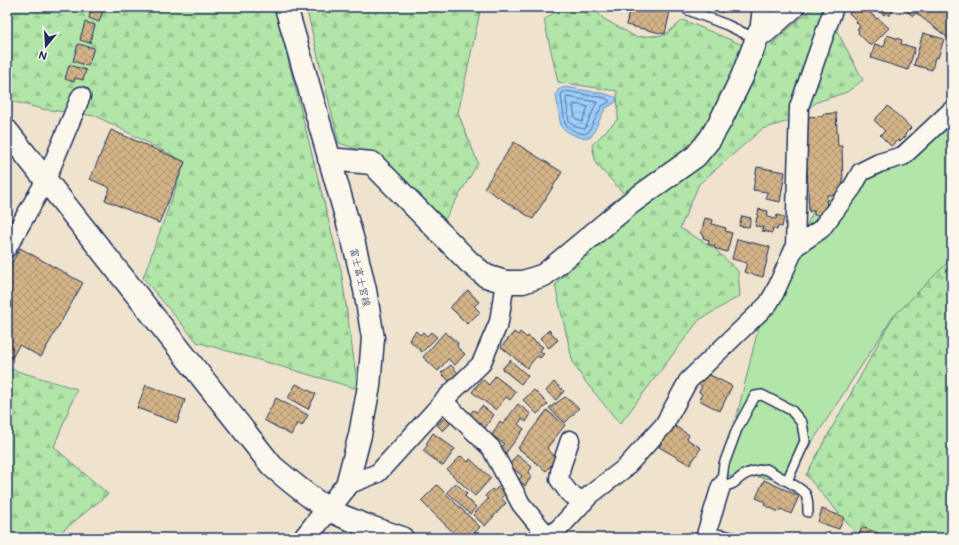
<svg xmlns="http://www.w3.org/2000/svg" width="959" height="545" font-family="'Balsamiq Sans','Klee One',sans-serif">
  <style>
    .green { fill: #b2e6a8; stroke: #668a83 }
    .forest { fill: url(#forest-firs); stroke: #668a83 }
    .water { fill: url(#water-waves); stroke: #6a8ebc }
    .lines { fill: none; stroke-linecap: round; stroke-linejoin: round }
    .shore { stroke: #4f6f9c; stroke-width: 1 }
    .building { fill: url(#building-cross-hatch); stroke: #1b2f5e }
    .lane-casing { stroke: #1b2f5e; stroke-width: 12 }
    .street-casing { stroke: #1b2f5e; stroke-width: 21 }
    .secondary-casing { stroke: #1b2f5e; stroke-width: 25 }
    .lane { stroke: #fbf7ec; stroke-width: 9 }
    .street { stroke: #fbf7ec; stroke-width: 18 }
    .secondary { stroke: #fbf7ec; stroke-width: 22 }
    .labels { text-anchor: middle; stroke-width: 3; stroke-linejoin: round; paint-order: stroke }
    .street-label { font-size: 10px; fill: #1b2f5e; stroke: #fbf7ec }
  </style>
  <defs>
    <pattern id="forest-firs" width="22" height="20" patternUnits="userSpaceOnUse"><rect width="22" height="20" fill="#b2e6a8"/><path d="M5 1l3.5 6h-7zM16 11l3.5 6h-7z" fill="#98c693"/></pattern>
    <pattern id="water-waves" width="16" height="10" patternUnits="userSpaceOnUse"><rect width="16" height="10" fill="#9ecefa"/><path d="M0 5q4-4 8 0t8 0" fill="none" stroke="#88b1d9"/></pattern>
    <pattern id="building-cross-hatch" width="8" height="8" patternUnits="userSpaceOnUse"><rect width="8" height="8" fill="#d4b487"/><path d="M0 0l8 8M0 8l8-8" fill="none" stroke="#ab9372"/></pattern>
  </defs>
  <rect width="100%" height="100%" fill="#efe3ce"/>
  <filter id="ink" filterUnits="userSpaceOnUse"><feTurbulence type="fractalNoise" baseFrequency=".025" numOctaves="2"/><feDisplacementMap in="SourceGraphic" scale="8" xChannelSelector="R" yChannelSelector="G"/><feConvolveMatrix kernelMatrix="1 2 1 2 8 2 1 2 1" color-interpolation-filters="sRGB"/></filter>
  <g filter="url(#ink)">
    <path class="green" d="M952,99V262L893,317L787,481L744,475L722,477L759,325L814,210L879,163Z"/>
    <path class="forest" d="M7,7H275L341,270L358,389L197,342L143,278L185,162L96,116L42,109L7,100Z
      M306,7H481L458,113L478,163L445,219L374,155L339,143Z
      M562,7H592L604,19L636,37L665,35L683,20L762,53L813,7H829L830,18L863,80L847,92L817,102L789,121L762,129L699,184L680,228L714,248L738,271L740,296L699,320L620,424L584,380L573,363L555,285L632,202L596,164L592,145L618,119L617,91L558,82L544,20Z
      M952,258V538H860L806,475L893,317Z
      M7,368L77,389L54,447L108,494L54,538H7Z"/>
    <path class="water" d="M565,87L606,94L617,98L616,102L605,109L591,137C579,140 571,134 561,127L556,95L558,90Z"/>
    <g class="lines">
      <path class="shore" d="M566,91L605,98L609,100V102L602,106L588,133C579,135 571,130 565,124L561,95L562,93Z
        M567,97L597,102L585,129L576,127L569,122L566,99Z
        M574,104L588,107L582,122L575,118L573,106Z"/>
    </g>
    <path class="building" d="M92,7H104L99,22L89,18Z
      M630,7H671L665,34L626,25Z
      M713,7H725L722,13Z
      M855,7H864L877,19L878,18L889,28L871,46L858,33L859,31L857,29L860,26L856,22L857,21L849,13Z
      M873,7H896L889,16L886,13L884,15Z
      M901,7H952V41L916,13L913,16Z
      M85,22L95,25L90,43L80,40Z
      M923,33L944,39L938,58L935,57L932,70L914,65Z
      M887,35L902,40L901,44L915,48L908,70L871,58L875,44L884,47Z
      M78,44L94,48L88,66L73,61Z
      M69,65L86,70L83,80L75,78L74,82L65,79Z
      M888,106L911,128L905,134L906,136L900,142L898,140L891,146L880,135L885,131L874,120Z
      M836,113L838,146H842L843,185L837,195H827L826,211H821L820,215H814V210L809,212L805,117L823,116V114Z
      M111,130L185,162L159,223L105,200L110,188L90,179Z
      M514,142L562,172L533,219L484,188Z
      M757,167L785,172L780,202L766,199L767,192L753,190Z
      M759,209L768,211L767,217L776,219L777,215L784,217L782,227L778,226L777,230L773,228L772,233L762,231L763,227L755,226Z
      M742,216L751,218L749,227L739,226Z
      M705,218L713,220L712,224L726,228L725,231L732,233L727,252L714,248L715,246L708,244L709,240L703,238L704,235L701,233Z
      M737,239L770,247L763,277L744,272L747,263L732,259Z
      M20,248L83,283L41,357L19,345L12,358L7,355V271Z
      M468,290L479,302L474,306L480,312L467,324L450,307Z
      M549,330L558,340L549,348L540,338Z
      M416,331L420,335L423,332L427,336L431,332L437,337L422,352L409,340Z
      M445,332L458,343L457,347L465,354L455,365L448,359L438,371L423,357Z
      M514,332L518,335L520,332L527,338L528,336L543,347L540,351L544,354L540,358L537,356L527,368L501,347Z
      M510,360L528,376L521,384L502,369Z
      M451,365L458,373L449,381L441,373Z
      M704,372L732,386L720,411L699,400L702,394L699,392L702,386L698,384Z
      M495,376L516,392L510,400L506,397L496,410L472,392L482,379L489,385Z
      M554,382L564,391L556,400L546,391Z
      M296,384L316,394L308,409L288,398Z
      M146,385L185,400L177,423L137,408Z
      M534,390L548,404L537,414L523,400Z
      M565,397L579,408L565,423L549,408Z
      M276,398L308,415L302,426L297,423L291,435L264,420Z
      M518,404L531,414L526,422L522,419L518,424L524,429L505,454L499,449L504,444L492,435L500,421L503,424Z
      M482,406L494,415L484,429L469,416L473,410L477,412Z
      M547,410L565,425L547,448L557,459L546,471L518,448Z
      M448,414L454,420L443,431L437,425Z
      M673,425L689,435L687,439L701,448L690,465L659,447Z
      M433,433L455,449L443,466L423,451L428,445L426,444Z
      M517,455L532,467L528,473L532,476L525,486L518,480L522,476L509,465Z
      M461,456L468,462L470,459L491,478L475,496L447,470Z
      M764,480L799,496L791,514L781,509L779,512L764,505L765,502L756,498Z
      M456,483L467,494L465,496L476,507L470,514L447,492Z
      M437,485L480,527L470,538H459L421,501Z
      M498,487L505,494L501,498L506,503L485,526L473,515L488,499L485,496L492,489L494,491Z
      M822,509L844,517L839,529L818,522Z
      M862,527L878,533L876,538H858Z"/>
    <g class="lines">
      <g class="lane-casing">
        <path id="lane" d="M688,10L727,25L756,39
          M762,395L791,410L802,423L805,441L787,481L766,469C759,470 751,471 744,475C733,482 736,485 721,486L724,464L737,429L755,396Z
          M787,481C805,492 808,490 808,512
          M707,532L736,538"/>
      </g>
      <g class="street-casing">
        <path id="street" d="M759,33L762,7
          M795,247L821,229L852,188L861,172L879,163L903,156L952,110
          M7,248L46,180L81,96
          M443,401L491,448L521,504L549,538
          M570,440L561,467L559,479L569,493L584,502
          M347,485L378,473L451,393L481,364L499,322L505,282
          M550,538L590,495L625,468L664,425L688,381L768,304L774,294L795,247L799,107L834,7
          M705,538L721,486"/>
      </g>
      <g class="secondary-casing">
        <path id="secondary" d="M286,7L354,244L365,290L373,338L369,386L360,435L347,485L305,538
          M7,131L272,466C290,481 308,497 328,509C351,522 377,529 402,538
          M329,159L372,163L469,262L486,276L505,282H523L544,275L632,202L696,156L710,139L721,120L742,77L759,33L765,32L793,7"/>
      </g>
      <use href="#lane" class="lane"/>
      <use href="#street" class="street"/>
      <use href="#secondary" class="secondary"/>
    </g>
  </g>
  <g class="labels">
    <g class="street-label">
      <text transform="translate(361 277) rotate(77)" y="4">富士富士宮線</text>
    </g>
  </g>
  <rect width="959" height="545" fill="none" stroke="#fbf7ec" stroke-width="24"/>
  <rect x="12" y="12" width="935" height="521" fill="none" stroke="#1b2f5e" stroke-width="1.5" filter="url(#ink)"/>
  <g transform="translate(46 46) rotate(198)" stroke="#fbf7ec" stroke-width="3" paint-order="stroke">
  <path d="M0-3L7 15L0 10L-7 15Z" fill="#1b2f5e"/>
  <text y="-6" font-size="11" font-weight="bold" text-anchor="middle" fill="#1b2f5e">N</text>
  </g>
</svg>
